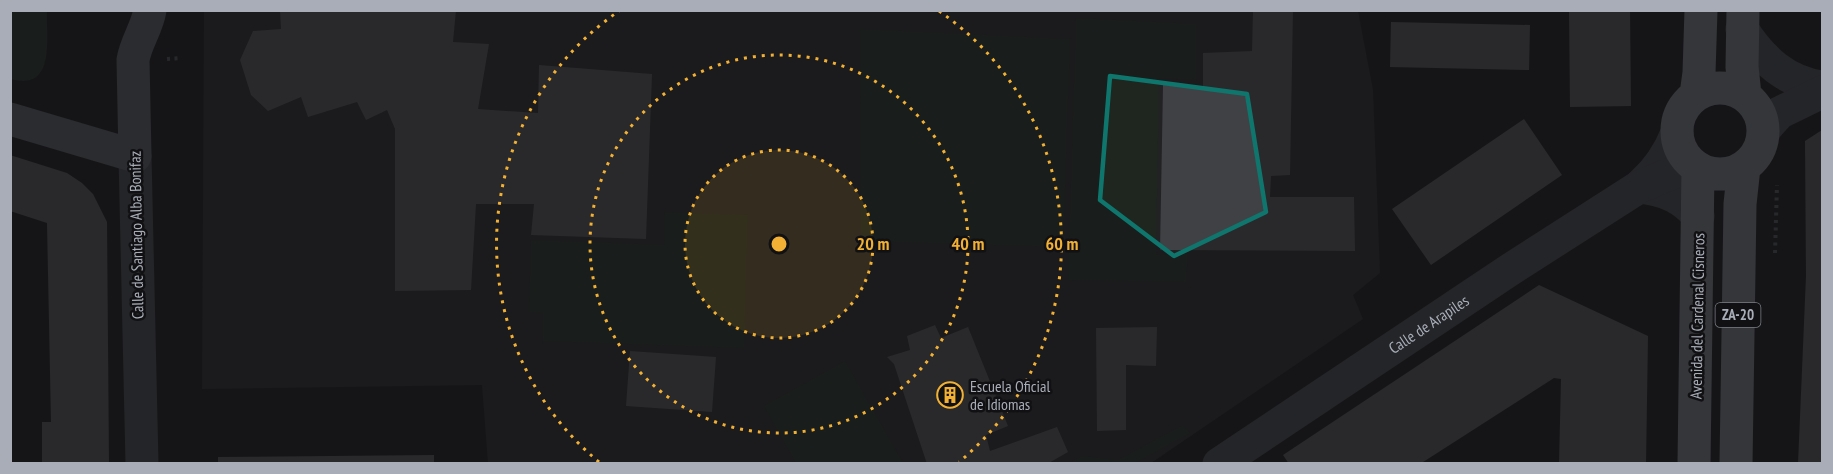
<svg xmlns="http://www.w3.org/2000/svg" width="1833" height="474" font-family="'PT Sans Narrow',sans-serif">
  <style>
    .built { fill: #222225 }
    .green { fill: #1e261f }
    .building { fill: #404145 }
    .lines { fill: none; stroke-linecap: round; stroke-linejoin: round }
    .path { stroke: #3d3f44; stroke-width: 4; stroke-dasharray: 3 4.5; stroke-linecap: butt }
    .minor { stroke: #37383d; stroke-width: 33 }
    .secondary { stroke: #45474d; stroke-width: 33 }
    .trunk { stroke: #5b5e65; stroke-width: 33 }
    .marked { fill: none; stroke: #0f766e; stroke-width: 4.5; stroke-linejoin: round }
    .ring { fill: none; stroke: #f2b134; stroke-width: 3; stroke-dasharray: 3 6 }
    .labels { text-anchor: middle; stroke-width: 5; stroke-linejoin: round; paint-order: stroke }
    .shield { fill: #111113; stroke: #7b7e86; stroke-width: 1.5 }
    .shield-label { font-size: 15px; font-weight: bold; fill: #a8adb8 }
    .street-label { font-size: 16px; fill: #a8adb8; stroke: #111113 }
    .poi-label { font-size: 16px; fill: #a8adb8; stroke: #111113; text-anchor: start }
    .centre { fill: #f2b134; stroke: #111113; stroke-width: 3 }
    .ring-label { font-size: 18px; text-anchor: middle; font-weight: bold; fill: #f2b134; stroke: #111113; stroke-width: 5; stroke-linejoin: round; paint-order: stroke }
  </style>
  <rect width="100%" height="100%" fill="#161618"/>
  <path class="built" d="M204,11H1358L1373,90L1380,273L1353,295L1363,319L1151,463H488L482,385L202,389Z"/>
  <path class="green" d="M10,11H47C46,38 56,92 11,79Z
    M1076,18L1196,24V80L1159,78L1156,255L1188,253L1186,282L1068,280Z
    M860,29L1070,39L1063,247L861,241Z
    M665,212L748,215L744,348L542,341L543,313L529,312L531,240L664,245Z
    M845,361L903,463H796L764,406Z
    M1183,425L1190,433L1135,463H1069L1082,456L1118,460Z"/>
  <path class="building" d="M280,10H456L453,42L489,44L478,109L538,113L539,65L652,74L646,239L531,235L534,204H476L471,290L395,291V129L387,110L366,120L357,102L308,117L301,97L268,111L251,95L240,60L253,31L281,29Z
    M1253,10H1293L1290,175L1271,176L1270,197H1354L1355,251L1160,250L1163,85L1203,86V53L1252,51Z
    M1569,10H1630L1631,106L1570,107Z
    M1391,22L1530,25L1529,70L1390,67Z
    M1524,119L1562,175L1431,265L1392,209Z
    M1822,130V464H1798L1806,276L1805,141Z
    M10,155L67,173L82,183L93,194L107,222L109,464H42V422H51L47,223L10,211Z
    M1539,285L1648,336L1646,464H1559L1561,379L1554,378L1420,464H1289L1283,455Z
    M935,325L941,338L968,327L1008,426L986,435L990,451L1057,427L1068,452L1047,464H927L894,364L887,357L910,350L907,336Z
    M1157,327L1156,366L1126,365V430L1097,431L1096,328Z
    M630,351L716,357L712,412L626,406Z
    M434,455V464H218V457Z"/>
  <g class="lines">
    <path class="path" d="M167,59L182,58
      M1775,253L1777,185"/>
    <g class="minor">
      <path d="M1742,29C1762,60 1786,82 1822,87"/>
      <path d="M1764,130L1779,113L1822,92"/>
      <path d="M135,156L142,464"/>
      <path d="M1642,184C1658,170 1669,153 1677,133"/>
      <path d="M1639,187C1663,189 1683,197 1698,216"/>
      <path id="s1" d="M1219,464L1511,269L1639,187L1677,171L1698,168"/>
    </g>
    <path class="secondary" d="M10,119L135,156L133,60C136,42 147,28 150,10"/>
    <path class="trunk" d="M1743,10L1742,67L1745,95
      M1677 131a43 43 0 1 1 86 0a43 43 0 1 1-86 0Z
      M1696,95L1699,73L1701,10
      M1694,464L1698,168
      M1736,464L1740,204L1744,167"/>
  </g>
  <path d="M0 0H1833V474H0ZM1110,76L1247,94L1266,212L1174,256L1100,200Z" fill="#161618" fill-opacity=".55" fill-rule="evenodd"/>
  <path class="marked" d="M1110,76L1247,94L1266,212L1174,256L1100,200Z"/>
  <circle cx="779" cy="244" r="94" fill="#f2b134" fill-opacity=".12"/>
  <g class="ring">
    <circle cx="779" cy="244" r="94"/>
    <circle cx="779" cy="244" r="189"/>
    <path d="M599 462A283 283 0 0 1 619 11M939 11A283 283 0 0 1 959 462"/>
  </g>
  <defs>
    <g id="building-ring" transform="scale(1.35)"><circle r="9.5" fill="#111113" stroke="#f2b134" stroke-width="1.5"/><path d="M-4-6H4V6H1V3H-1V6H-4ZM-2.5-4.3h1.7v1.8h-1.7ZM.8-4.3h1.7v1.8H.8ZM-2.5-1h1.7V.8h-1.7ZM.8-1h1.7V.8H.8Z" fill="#f2b134"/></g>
  </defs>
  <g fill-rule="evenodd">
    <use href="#building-ring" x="950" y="395"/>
  </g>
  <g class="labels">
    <rect class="shield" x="1715.5" y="303" width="45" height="24" rx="4.5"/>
    <g class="shield-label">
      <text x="1738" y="320">ZA-20</text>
    </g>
    <g class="street-label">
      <text transform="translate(136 235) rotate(-91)" y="6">Calle de Santiago Alba Bonifaz</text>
      <text transform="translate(1697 316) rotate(-89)" y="6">Avenida del Cardenal Cisneros</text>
      <text dy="6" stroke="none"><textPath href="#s1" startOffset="252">Calle de Arapiles</textPath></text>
    </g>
    <g class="poi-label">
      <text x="970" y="392">Escuela Oficial<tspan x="970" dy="18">de Idiomas</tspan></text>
    </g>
  </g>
  <circle cx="779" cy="244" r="9" class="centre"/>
  <g class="ring-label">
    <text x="873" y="250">20 m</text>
    <text x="968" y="250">40 m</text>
    <text x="1062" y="250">60 m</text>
  </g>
  <rect width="1833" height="474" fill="none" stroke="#a8adb8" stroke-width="24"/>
</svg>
